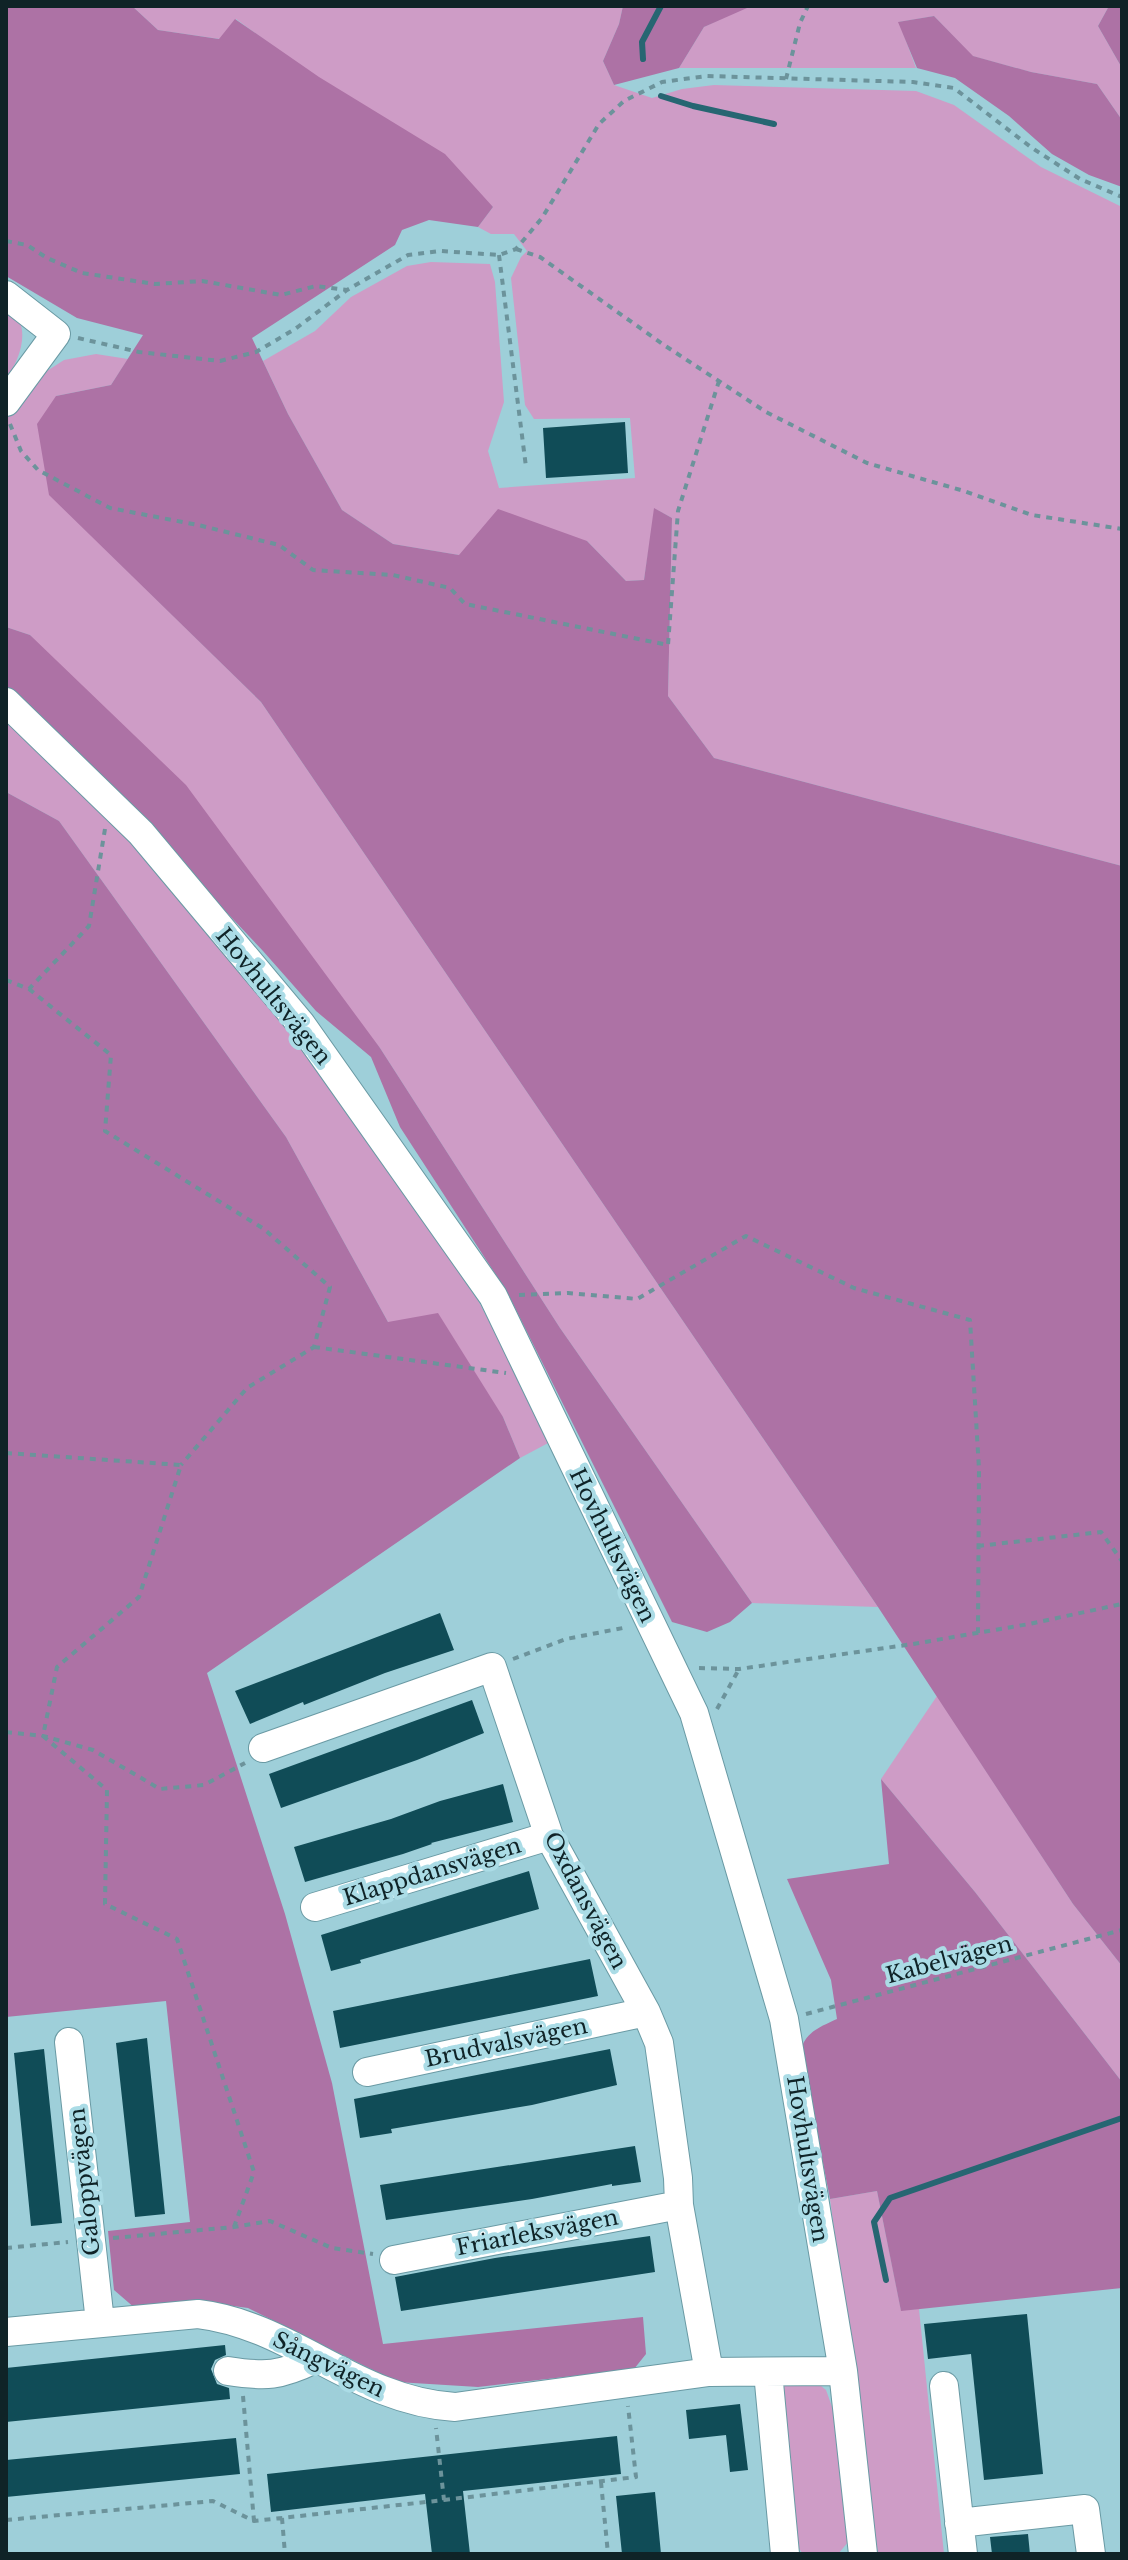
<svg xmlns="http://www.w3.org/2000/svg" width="1128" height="2560" font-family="'Libre Baskerville',serif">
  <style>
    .green { fill: #ce9cc6 }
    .forest { fill: #ad72a5 }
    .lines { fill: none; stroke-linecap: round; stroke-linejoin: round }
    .stream { stroke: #266672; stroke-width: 6 }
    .building { fill: #104c57 }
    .minor-casing { stroke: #6a9aa4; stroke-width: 30 }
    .path { stroke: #6c939b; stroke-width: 4; stroke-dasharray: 6 6; stroke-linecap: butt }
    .minor { stroke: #fff; stroke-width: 28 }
    .labels { text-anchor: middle; stroke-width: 8; stroke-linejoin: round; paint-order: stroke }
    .street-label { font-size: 22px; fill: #0f2327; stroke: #abdce6 }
  </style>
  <rect width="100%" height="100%" fill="#9ecfd9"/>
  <path class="green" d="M132,6H623L619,24L603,61L614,85L652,98L682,89L714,85L916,91L954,105L1041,167L1122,207V866L714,758L668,696L672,518L655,509L644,580L626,581L587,541L459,555L393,544L342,510L288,414L263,361L315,331L351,297L407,266L431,262L490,264L495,282L504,402L488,451L499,488L635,478L630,418L534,419L525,405L511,278L521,257L527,251L514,234H491L478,227L493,207L236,19L220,39L158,30Z
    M747,6H1109L1098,26L1122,68V120L1097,84L1031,72L972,56L934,16L899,22L916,68H679L704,27Z
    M6,304C10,309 16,315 19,320C28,338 17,365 6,378Z
    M96,354L128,359L111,385L56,396L50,495L261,702L878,1607L752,1603L560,1328L380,1048L30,635L6,627V418L33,380L64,360Z
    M6,715L139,851L325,1074L479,1302L552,1441L520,1458L503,1417L388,1322L286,1137L59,821L6,792Z
    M937,1696L1073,1904L1122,1966V2082L975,1892L881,1779Z
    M877,2191L901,2310L919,2309L944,2554H878L830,2199Z
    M789,2381H815L826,2390L835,2415L849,2541L838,2554H803L797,2546L778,2392Z"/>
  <path class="forest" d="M6,6H132L158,30L219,39L235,19L319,77L445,154L493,207L478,227L429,220L402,230L395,245L252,338L288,414L342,510L393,544L459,555L498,509L587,541L626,581L644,580L654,508L672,518L668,696L714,758L1122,866V1966L1073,1904L878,1607L261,702L49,495L37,424L56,396L111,385L143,335L77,318L6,276Z
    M623,6H747V8L704,27L679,68L614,85L603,61L619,24Z
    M1109,6H1122V68L1098,26Z
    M934,16L973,56L1031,72L1097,84L1122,120V187L1089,175L1052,154L1009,116L955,78L917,68L898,22Z
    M6,627L30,635L186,785L380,1048L560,1328L752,1603L730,1622L707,1632L672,1622L507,1292L400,1127L371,1057L316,1011L263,951L123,803L6,693Z
    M6,792L59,821L286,1137L388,1322L438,1313L503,1417L520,1458L207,1673L285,1914L332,2083L383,2344L643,2317L646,2354L634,2369L478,2387L397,2382L248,2308L211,2303L136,2309L114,2290L108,2231L190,2222L166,2001L6,2017Z
    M881,1779L975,1892L1122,2082V2288L901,2311L877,2191L830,2199L801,2050C805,2032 822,2026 837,2019L831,1980L787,1879L889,1864Z"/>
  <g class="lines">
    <path class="stream" d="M643,59L642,42L661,6
      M661,96L693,106L774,124
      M886,2280L874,2222L890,2198L1122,2118"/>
  </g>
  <path class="building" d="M625,422L628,473L546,478L543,428Z
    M440,1613L454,1650L385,1673L304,1705L303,1702L250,1724L235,1691Z
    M472,1700L484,1733L417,1760L281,1808L269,1774Z
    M503,1784L513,1822L431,1843L432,1844L403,1854L305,1882L294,1847L391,1819L440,1801Z
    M529,1871L539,1909L360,1960L361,1963L331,1971L321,1935Z
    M590,1959L598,1996L340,2048L333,2011Z
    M147,2038L165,2214L135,2217L116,2043Z
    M44,2049L62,2223L31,2226L14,2053Z
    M610,2049L617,2085L532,2105L391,2129L392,2133L360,2138L354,2099Z
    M635,2146L641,2182L612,2186V2184L532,2199L386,2220L380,2185Z
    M650,2236L655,2272L401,2311L395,2277L495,2258Z
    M1027,2314L1043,2474L984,2480L971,2354L928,2359L924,2324Z
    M225,2345L226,2355L215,2360L211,2369L217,2384L229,2388L230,2399L6,2422V2368Z
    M740,2404L748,2470L730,2472L726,2435L689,2439L686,2410Z
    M617,2436L621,2474L463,2491L470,2554H432L425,2494L271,2512L267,2474Z
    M236,2438L240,2474L6,2497V2460Z
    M655,2492L661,2554H622L616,2496Z
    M1028,2534L1030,2554H992L990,2537Z"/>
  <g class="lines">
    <g class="minor-casing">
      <path id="minor" d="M6,295L56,334L6,402
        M6,702L141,833L301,1024L493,1296L694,1713L784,2019L843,2371L863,2554
        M263,1748L492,1667L549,1836L646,2012L659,2043L678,2178L679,2205L709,2372
        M315,1907L549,1836
        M69,2042L100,2322
        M367,2072L646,2012
        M394,2260L679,2205
        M6,2332L198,2314C292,2325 356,2401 455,2407L709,2372L843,2371
        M228,2371C266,2377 280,2376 315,2359
        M768,2372L785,2554
        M944,2386L963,2554
        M959,2523L1085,2509L1091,2554"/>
    </g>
    <path class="path" d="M786,79L800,23L808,6
      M6,80V86
      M6,241L27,245L47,258L82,273L155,284L202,281L281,295L316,286L347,290
      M516,249L540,257L664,345L766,412L867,463L964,491L1032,515L1122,529
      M499,255L526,467
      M78,338L139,352L220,361L256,352L295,329L347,290L408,255L441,251L499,255L516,249L542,218L599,124L624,101L662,82L707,76L913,82L954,88L1032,148L1080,179L1122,197
      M10,424L21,451L38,470L110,508L198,525L279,545L313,570L393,575L450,588L465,604L668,645L678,511L719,381
      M6,980L29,989L89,926L105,829
      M29,989L111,1055L105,1131L264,1229L330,1287L314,1347L247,1388L181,1465
      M519,1295L568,1293L637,1299L746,1236L854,1288L970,1320L979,1469L978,1633
      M314,1347L506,1373
      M6,1453L181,1465L139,1597L57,1667L43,1736L107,1790L105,1904L177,1939L254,2172L234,2227
      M978,1546L1101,1532L1122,1561
      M513,1659L566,1639L628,1627
      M699,1668L739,1669L913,1644L1029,1624L1122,1604
      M717,1709L739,1669
      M6,1732L43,1736L93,1750L160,1789L204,1785L245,1763
      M806,2014L1122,1930
      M113,2238L234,2227L270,2221L332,2248L373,2254
      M6,2248L68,2242
      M243,2396L254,2521
      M601,2482L608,2554
      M444,2500L636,2477L628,2406
      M282,2518L285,2554
      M6,2520L213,2501L254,2521L444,2500L436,2428"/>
    <use href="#minor" class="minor"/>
  </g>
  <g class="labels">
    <g class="street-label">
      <text transform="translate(274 996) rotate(51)" y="8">Hovhultsvägen</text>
      <text transform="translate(613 1545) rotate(64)" y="8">Hovhultsvägen</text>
      <text transform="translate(432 1871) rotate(-17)" y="8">Klappdansvägen</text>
      <text transform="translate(586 1900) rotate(62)" y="8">Oxdansvägen</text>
      <text transform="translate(949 1959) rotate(-15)" y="8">Kabelvägen</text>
      <text transform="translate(506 2042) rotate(-12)" y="8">Brudvalsvägen</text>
      <text transform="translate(808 2159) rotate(81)" y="8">Hovhultsvägen</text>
      <text transform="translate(84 2182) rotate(-96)" y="8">Galoppvägen</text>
      <text transform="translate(537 2232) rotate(-11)" y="8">Friarleksvägen</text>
      <text transform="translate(329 2364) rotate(26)" y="8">Sångvägen</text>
    </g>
  </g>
  <rect width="1128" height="2560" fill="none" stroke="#0f2327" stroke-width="16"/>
</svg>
